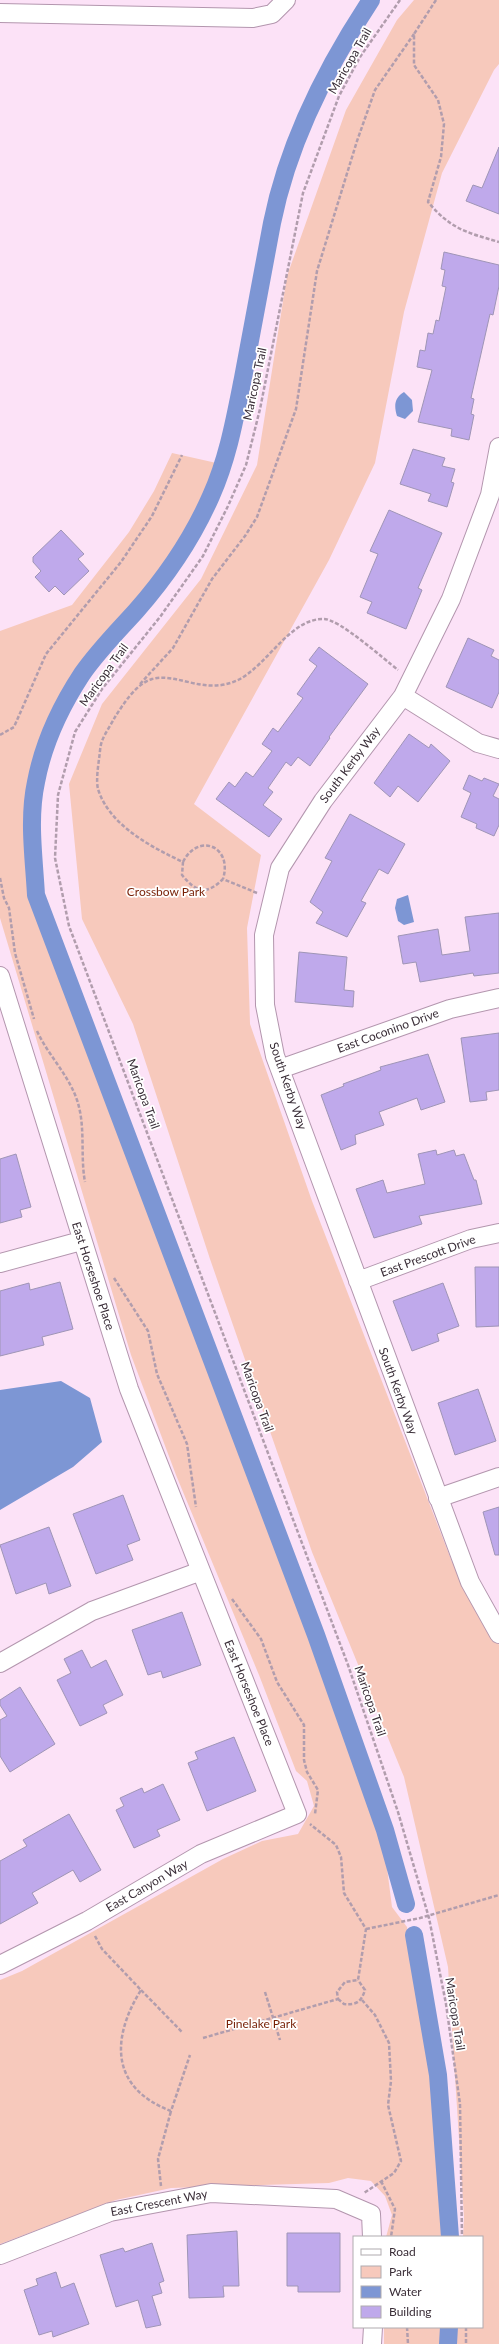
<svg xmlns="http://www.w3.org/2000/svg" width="499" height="2344" font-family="Lato,sans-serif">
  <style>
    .green { fill: #f7c9bc }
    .water { fill: #7d96d4 }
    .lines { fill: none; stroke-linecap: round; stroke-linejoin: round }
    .canal { stroke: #7d96d4; stroke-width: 18 }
    .building { fill: #bfa9eb; stroke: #9f95b6 }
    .minor-casing { stroke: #b396ae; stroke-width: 20 }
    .path { stroke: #b19dad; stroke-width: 2.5; stroke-dasharray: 4 2; stroke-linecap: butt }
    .minor { stroke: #fff; stroke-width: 18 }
    .labels { text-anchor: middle; stroke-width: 3.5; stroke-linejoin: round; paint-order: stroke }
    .street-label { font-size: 12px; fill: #3a2e38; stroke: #fff }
    .park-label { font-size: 12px; fill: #771f05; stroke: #fff }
  </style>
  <rect width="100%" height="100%" fill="#fce2f7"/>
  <path class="green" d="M414,0H499V64L494,70L442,173L404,312L375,463L329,560L194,804L261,855L247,928L250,1024L312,1201L452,1562L499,1645V2344H455L457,2327H482V2237H463L464,2217L448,1967L404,1777L312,1552L210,1259L133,1024L82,919L69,784L102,704L201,579L257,465L287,276L346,110L397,20Z
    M172,453L221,464C211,489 201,515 187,538C161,579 124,611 95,650C43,718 17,807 34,891C38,912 47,932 53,952L358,1764L383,1837L392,1907L407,1927L435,2086L445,2237H386L392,2215L385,2196L371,2181L348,2178L329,2183L171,2188L116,2200L0,2244V1980L22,1971L223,1859L262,1841L298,1834L314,1806L307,1781L296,1771L259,1675L176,1475L131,1355L0,918V631L72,605L129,532L154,491Z
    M384,2327H443L442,2344H384Z"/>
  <path class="water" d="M404,392L412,400L413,411L405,419L397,416C394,406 394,398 404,392Z
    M408,895L414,922L404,925L398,921L395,908L397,899Z
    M61,1381L90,1398L102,1442L73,1467L0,1510V1390Z"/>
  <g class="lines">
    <path class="canal" d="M371,0C326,68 288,143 272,223C262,275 253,326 243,378C235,418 228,458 211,496C193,537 166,577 136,611C117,632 98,651 82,674C61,706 43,745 36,782C28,819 34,858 36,895L316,1635L385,1830L406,1904
      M414,1935L438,2075L450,2237
      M448,2344L449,2327"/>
  </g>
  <path class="building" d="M499,147V214L466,201L473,185L482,188Z
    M444,252L499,265V286L493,315L490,314L471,398L474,399L471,414L474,415L469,440L451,436L452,429L418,422L432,370L417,367L420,350L425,351L428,333L433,334L436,320L439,321L446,287L442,286L445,270L441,269Z
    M413,449L445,458L442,466L455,469L451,482L454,483L447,507L428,501L431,494L400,484Z
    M389,510L442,533L418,588L422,590L406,629L367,613L372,602L360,597L378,554L370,551Z
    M61,530L84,554L78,559L89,571L64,595L55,586L49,592L35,577L41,571L33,562V557Z
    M468,638L494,650L491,656L499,660V692L492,708L446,687Z
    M319,647L368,684L329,737L330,738L310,766L298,757L291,766L286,762L268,788L273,792L263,805L282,819L269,837L216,799L229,782L235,787L246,772L253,777L272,751L262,744L273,728L278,732L303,698L297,694L317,666L309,660Z
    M409,734L429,748L431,744L450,761L418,802L398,786L390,797L374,783Z
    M469,775L482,781L484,778L499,784L493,796L499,799V825L494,836L476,828L477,824L461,817L471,793L463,789Z
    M350,814L405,844L388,874L379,869L361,901L366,903L347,937L316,923L323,912L310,902L332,861L325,858Z
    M499,913V973L474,976L473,973L420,982L416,962L403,964L398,936L438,929L442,955L470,951L465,917Z
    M299,952L347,957L344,990L354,991L353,1007L295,1002Z
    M499,1033V1090L486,1092L487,1100L470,1102L461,1038Z
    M428,1054L445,1102L421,1110L417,1098L379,1112L384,1125L355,1135L356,1144L341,1150L321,1095L344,1086L343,1084L381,1070L380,1067Z
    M436,1150L437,1155L454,1150L456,1156L464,1154L474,1180H476L482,1204L419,1216L422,1224L374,1238L356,1189L383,1180L387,1193L425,1184L418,1154Z
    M16,1154L31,1207L20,1210L22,1217L0,1223V1159Z
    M475,1267H499V1326L476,1327Z
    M60,1282L73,1329L42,1337L44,1345L0,1356V1291L29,1283L30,1290Z
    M443,1283L459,1326L437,1334L439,1341L412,1351L393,1301Z
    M478,1389L496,1441L455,1455L438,1403Z
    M123,1495L140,1540L127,1545L133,1560L96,1574L73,1514Z
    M499,1507V1555H495L483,1512Z
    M49,1527L71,1586L49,1594L46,1583L16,1594L0,1545Z
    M182,1612L201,1665L163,1678L161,1671L148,1675L132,1630Z
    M82,1650L91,1668L106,1660L123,1695L103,1705L107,1713L80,1726L57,1680L71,1673L64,1659Z
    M20,1687L55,1744L10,1772L0,1756V1720L7,1716L0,1705V1700Z
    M234,1737L256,1791L207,1811L188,1763L198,1759L195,1752Z
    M163,1784L180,1820L157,1830L160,1836L134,1848L116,1810L124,1806L120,1798L142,1788L144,1793Z
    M69,1814L101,1870L80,1882L73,1870L32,1893L38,1903L0,1924V1861L27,1846L23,1840Z
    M237,2231L239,2286H223L224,2297L189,2298L187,2235Z
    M287,2233H340V2292H298V2286H287Z
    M152,2243L164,2281L159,2283L162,2293L152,2296L161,2325L146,2328L138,2300L116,2307L100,2255L123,2248L125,2252Z
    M56,2272L61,2288L74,2283L89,2324L53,2337L52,2331L39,2335L24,2290L38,2285L36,2279Z"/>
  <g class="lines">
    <g class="minor-casing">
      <path id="minor" d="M0,13L253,18L272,14L286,0
        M499,447L490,495L451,599L403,696L323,801L280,868L264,935L265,1005L275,1056L470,1582L499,1634
        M403,696L478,743L499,749
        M0,976L129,1389L297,1814L201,1854L87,1921L0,1965
        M280,1069L450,1009L499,998
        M0,1263L81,1241
        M358,1281L471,1239L499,1233
        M438,1498L499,1477
        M0,1663L92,1611L201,1571
        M0,2255L110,2212L211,2193L336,2199L371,2214L372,2237
        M372,2344L373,2327"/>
    </g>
    <path class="path" d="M400,0L360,57L339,96L303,193L260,409L246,465L228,506L203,556L160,617L102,689L75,732L58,795L55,858L69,926L348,1665L398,1812L429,1918L446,2004L460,2104L462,2237
      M436,0L414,34V65L438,100L444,124L441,157L428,202C451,229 465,232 499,242
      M140,684L173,648L212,579L245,536L257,517L296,409L317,271L357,141L375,90L414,34
      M0,735L14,727L46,654L121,562L152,516L182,455
      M183,862C198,832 233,846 223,879
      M0,878L4,898L9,908L15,953L34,1019
      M257,893L223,879C206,896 196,892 182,875L183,862C151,847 109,825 98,789C96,781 98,767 99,759C100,753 100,746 102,741C105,733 111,725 115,717C124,703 136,684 152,679C178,672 204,696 238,680C268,665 290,618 324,619C339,619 384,659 398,670
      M37,1031C48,1055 68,1074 77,1100C86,1127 80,1155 85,1182
      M114,1278L148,1331L157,1374L187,1444L196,1507
      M232,1599L261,1639L277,1682L304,1725V1760L307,1772L318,1790L315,1814
      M366,1929L420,1918L499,1895
      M95,1936L102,1949L141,1990C111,2038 110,2088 171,2111L190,2055
      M141,1990L182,2032
      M265,1992L280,2040
      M338,1999L344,2004C357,2005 361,2002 365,1990L358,1980
      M362,2000L375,2015L389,2043L391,2081L388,2105L401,2161L394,2173L364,2193
      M203,2038L338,1999L337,1992L345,1982L358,1980L366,1929L344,1893L341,1857L336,1845L310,1824
      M381,2181L395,2209L391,2237
      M161,2186L158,2159L171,2111
      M407,2327L408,2344
      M466,2327V2344"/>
    <use href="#minor" class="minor"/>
  </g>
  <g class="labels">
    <g class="street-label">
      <text transform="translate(350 61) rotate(-60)" y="4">Maricopa Trail</text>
      <text transform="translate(255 384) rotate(-78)" y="4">Maricopa Trail</text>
      <text transform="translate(104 675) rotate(-54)" y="4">Maricopa Trail</text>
      <text transform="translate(350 765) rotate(-53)" y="4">South Kerby Way</text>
      <text transform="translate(388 1031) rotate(-20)" y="4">East Coconino Drive</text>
      <text transform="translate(288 1086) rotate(71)" y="4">South Kerby Way</text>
      <text transform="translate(143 1094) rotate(70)" y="4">Maricopa Trail</text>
      <text transform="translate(428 1256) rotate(-20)" y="4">East Prescott Drive</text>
      <text transform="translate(93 1276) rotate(72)" y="4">East Horseshoe Place</text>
      <text transform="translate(398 1391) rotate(70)" y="4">South Kerby Way</text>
      <text transform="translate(257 1397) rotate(70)" y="4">Maricopa Trail</text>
      <text transform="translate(249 1693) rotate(68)" y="4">East Horseshoe Place</text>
      <text transform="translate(370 1701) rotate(71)" y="4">Maricopa Trail</text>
      <text transform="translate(147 1886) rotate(-30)" y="4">East Canyon Way</text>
      <text transform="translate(455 2014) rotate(81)" y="4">Maricopa Trail</text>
      <text transform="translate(159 2203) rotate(-11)" y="4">East Crescent Way</text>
    </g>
    <g class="park-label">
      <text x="166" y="896">Crossbow Park</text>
      <text x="261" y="2028">Pinelake Park</text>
    </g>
  </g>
  <rect x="353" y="2236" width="130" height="92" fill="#ffffff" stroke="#b0abaf"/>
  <rect x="361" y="2249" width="20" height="6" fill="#ffffff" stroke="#b0abaf"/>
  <text x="389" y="2256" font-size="12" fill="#3a2e38">Road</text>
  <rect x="361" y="2266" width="20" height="12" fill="#f7c9bc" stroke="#b0abaf"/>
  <text x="389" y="2276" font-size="12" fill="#3a2e38">Park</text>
  <rect x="361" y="2286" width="20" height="12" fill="#7d96d4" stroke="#b0abaf"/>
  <text x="389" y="2296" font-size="12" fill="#3a2e38">Water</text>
  <rect x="361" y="2306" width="20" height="12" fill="#bfa9eb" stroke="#b0abaf"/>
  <text x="389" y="2316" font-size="12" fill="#3a2e38">Building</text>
</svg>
